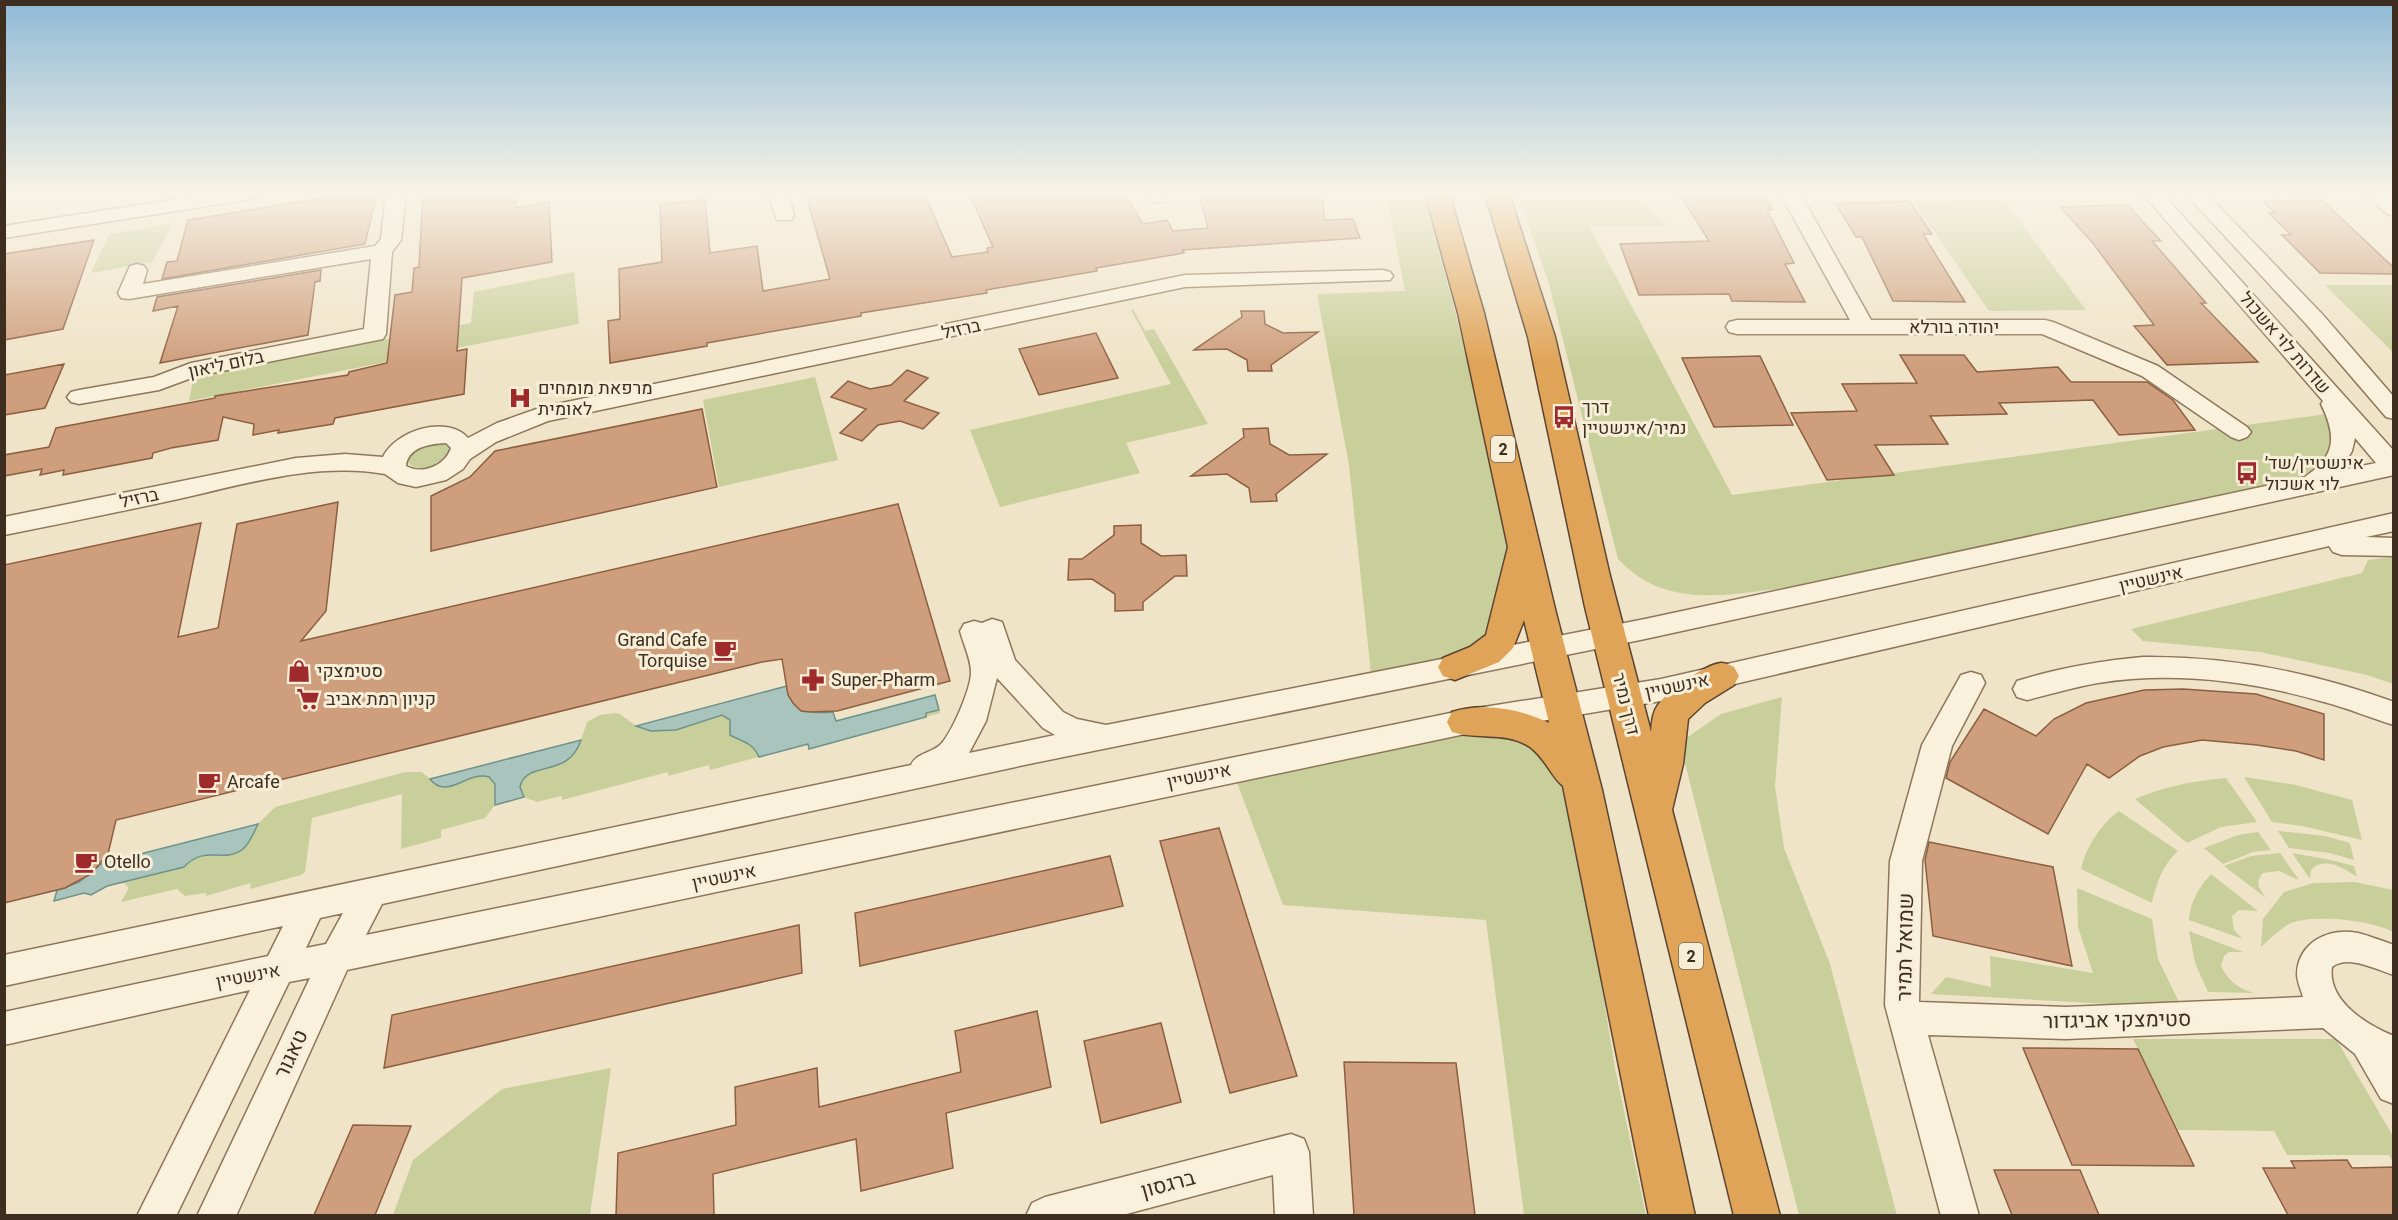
<svg xmlns="http://www.w3.org/2000/svg" width="2398" height="1220" font-family="Georgia,Heebo,serif">
  <style>
    .green { fill: #c9cf9b }
    .water { fill: #a9c4bc; stroke: #6f938a; stroke-width: 1.5 }
    .building { fill: #cf9f7d; stroke: #8d5f41; stroke-width: 1.5 }
    .lines { fill: none; stroke-linecap: round; stroke-linejoin: round }
    .minor-casing { stroke: #8d765c; stroke-width: 3 }
    .highway-casing { stroke: #5b4430; stroke-width: 3 }
    .minor { fill: #faf1dc; fill-rule: evenodd }
    .highway { fill: #e0a458; fill-rule: evenodd }
    .labels { text-anchor: middle; stroke-width: 6; stroke-linejoin: round; paint-order: stroke }
    .shield { fill: #f7eed8; stroke: #756857; stroke-width: 1.5 }
    .shield-label { font-size: 16px; font-weight: bold; fill: #3d2e20 }
    .street-label { font-size: 18px; fill: #3d2e20; stroke: #f7eed8 }
    .poi-label { font-size: 18px; fill: #3d2e20; stroke: #f7eed8; text-anchor: start }
    .near-street-label { font-size: 21px; fill: #3d2e20; stroke: #f7eed8 }
  </style>
  <rect width="100%" height="100%" fill="#f0e4c8"/>
  <path class="green" d="M1386,193H1423L1455,311L1510,540L1488,640L1459,656L1371,674L1349,465L1317,294L1405,291Z
    M1517,193H1630L1669,226H1589L1732,495L2327,414L2335,439C2325,458 2316,469 2297,480L1784,588C1723,595 1665,609 1618,559L1548,280Z
    M2004,200L2086,310L1989,311L1913,201Z
    M173,223L152,262L91,273L109,234Z
    M574,272L579,324L189,401L194,376L471,323L474,292Z
    M2325,285H2393V354L2390,349Z
    M1133,309L1145,331L1154,329L1208,424L1126,443L1140,473L1000,507L970,430L1171,384L1131,310Z
    M815,377L838,460L719,487L703,400Z
    M438,443L448,446L451,449C446,465 424,475 409,464V460C414,447 426,445 438,443Z
    M2393,557V684L2367,675L2260,652L2143,641L2131,629L2362,573L2368,560Z
    M787,686C791,712 811,714 833,712L836,721L935,695L940,713L809,749L807,744L710,770L709,765L668,776V772L562,800V796L537,802L524,797L495,805L485,818L441,830V838L401,849L402,794L312,818L305,872L301,875L250,889L251,883L206,896V893L185,896L177,889L121,902L129,888L124,883C111,884 102,888 91,895L84,893L54,901L57,890L79,882L101,864L258,824L275,807L405,772H422L430,779L581,740L587,722L600,715L615,713L620,714L636,726Z
    M1782,697L1775,786L1784,848L1830,964L1897,1215H1799L1683,755L1685,739L1721,714Z
    M1473,729L1497,731L1537,746L1570,791L1615,1068L1646,1215H1524L1486,920L1283,905L1235,777Z
    M2244,777L2296,785L2352,800L2362,840L2302,826L2272,822Z
    M2226,778L2257,822L2221,827L2187,843L2135,799C2165,786 2193,781 2226,778Z
    M2119,811L2178,851C2162,866 2157,882 2152,903L2081,869C2086,847 2101,824 2119,811Z
    M2278,831L2325,836L2350,843L2354,860L2330,853L2289,848Z
    M2258,832L2271,850L2253,852L2223,864L2204,848L2238,835Z
    M2280,853L2299,880L2279,871L2263,873C2254,882 2260,890 2266,898L2224,866L2251,856Z
    M2292,853L2331,860L2354,866L2357,877C2343,868 2325,856 2311,870L2310,879Z
    M2211,874L2258,911L2239,910L2232,916L2234,930L2243,939L2189,920C2190,902 2199,887 2211,874Z
    M2355,882L2393,890V932C2372,920 2308,913 2287,925C2278,931 2269,940 2261,947L2263,919L2284,892L2313,883Z
    M2077,888L2152,919L2158,959L2182,1008L1931,994L1946,977L1991,987L1990,956L2093,973L2078,927Z
    M2189,931L2243,952H2229L2224,956L2221,966C2228,981 2239,989 2254,993L2208,992L2195,963Z
    M2133,1039H2336L2393,1136V1163L2389,1155H2287L2274,1131L2178,1130Z
    M611,1068L590,1215H393L413,1160L502,1089Z"/>
  <path class="water" d="M787,686C791,712 811,714 833,712L836,721L935,695L939,710L926,713V717L809,749L808,744L759,757C752,742 743,742 730,735V720L722,715L676,730L651,731L636,726Z
    M581,740C568,780 526,759 520,787L524,797L495,805V784L489,777C468,770 447,801 430,779Z
    M258,824C254,832 250,843 243,849C223,864 206,844 184,867L107,886L91,895L84,893L54,901L57,890L79,882L101,864Z"/>
  <path class="building" d="M354,193H377L365,244L162,279L167,262L177,261L188,220Z
    M423,193H514L516,208L549,202L552,262L462,278L457,351L467,349L464,394L335,418L333,424L278,433L279,430L253,435L254,424L223,417L218,440L171,448L153,453L152,458L63,475L64,470L40,475L42,469L4,476V455L49,447L56,428L215,398V396L348,375L349,372L387,363L395,295L412,292L414,268L419,267Z
    M820,193H924L952,257L988,252L987,248L993,247L969,193H1124L1143,224L1167,220L1173,231L1208,228L1199,193H1323L1324,220L1353,219L1360,238L1183,250L1184,253L1096,268L1097,271L986,290L987,293L861,313V316L707,343V346L610,363L608,321L620,319L619,269L662,262L660,205L705,199L710,253L757,246L763,291L830,279L806,195Z
    M1679,193H1762L1773,210H1767L1794,263L1785,264L1805,302L1732,301L1729,294L1639,295L1620,244L1709,241Z
    M2322,200L2394,268V274L2320,273L2282,235H2291L2269,213H2275L2263,201Z
    M1909,201L1932,234H1923L1965,302L1893,301L1862,237H1856L1836,204Z
    M2127,205L2161,241H2152L2206,303H2201L2258,362L2167,365L2134,326L2154,325L2092,242L2060,207Z
    M94,240L63,329L4,340V254Z
    M321,270L320,281L315,282L308,335L160,363L178,306L153,311L157,297Z
    M1241,311H1264L1265,324L1283,333L1318,332L1271,365L1272,371H1248L1247,360L1227,349L1194,350L1242,317Z
    M1096,333L1118,378L1039,395L1019,349Z
    M1900,355H1964L1977,372L2058,367L2071,382H2147L2173,400L2195,430L2119,435L2093,400L1999,403L2007,414L1930,416L1948,444L1875,445L1894,475L1827,480L1791,413L1857,411L1842,384L1917,383Z
    M1760,356L1793,425L1714,427L1682,358Z
    M64,364L45,408L4,415V375Z
    M907,370L928,378L904,401L939,413L923,429L900,421L878,425L862,441L840,433L866,409L831,397L848,381L870,389L891,385Z
    M702,409L717,487L431,551V496L470,477L495,451Z
    M1268,428L1270,444L1289,455L1327,454L1276,494L1277,501L1251,502L1249,488L1227,474L1191,476L1244,437L1243,429Z
    M338,502L326,611L301,641L898,504L950,681L837,711L810,712L801,711L793,703L788,695L782,659L762,662L116,820L108,854L91,874L65,888L4,903V565L201,523L178,637L218,628L237,524Z
    M1141,525V543L1161,556L1186,555L1187,576H1175L1143,602V610L1115,611V594L1092,579L1068,580L1069,559H1082L1114,535V526Z
    M2183,689L2256,694L2324,714V760L2296,751L2257,745L2202,740L2163,747L2140,756L2109,778L2087,764L2048,834L1946,778L1950,762L1984,709L2036,736L2054,719L2086,703L2144,690Z
    M1219,828L1297,1076L1230,1093L1160,841Z
    M1929,842L2053,867L2072,966L1933,936L1925,860Z
    M1110,856L1123,906L860,966L855,913Z
    M799,925L802,973L384,1068L392,1015Z
    M1037,1011L1051,1087L946,1113L953,1168L861,1191L856,1139L713,1174L714,1215H616L618,1153L736,1125L735,1087L817,1068L819,1107L961,1072L955,1031Z
    M1161,1023L1181,1102L1101,1123L1084,1041Z
    M2023,1048L2138,1049L2194,1166L2072,1165Z
    M1344,1062L1456,1063L1475,1215H1354Z
    M353,1125L411,1126L375,1215H314Z
    M2347,1160L2352,1168L2394,1167V1215H2288L2263,1168H2295L2291,1161Z
    M1994,1170H2080L2099,1215H2012Z"/>
  <g class="lines">
    <g class="minor-casing">
      <path id="minor" d="M216,193H262L259,197L252,199L4,238V226Z
        M386,193H406L401,240L392,252L386,334L383,339L197,376L159,390L79,404L71,402L67,397L71,392L79,390L154,377L191,363L364,329L371,259L129,299L121,298L118,293L130,266L137,264L144,266L147,270L143,284L375,246L381,239Z
        M768,193H788L794,216L791,220H777Z
        M1147,193H1167L1164,202H1150Z
        M1780,193H1800L1871,320H2045L2053,322L2158,366L2247,427L2251,432L2247,437L2239,440L2231,437L2142,376L2042,334H1737L1729,332L1726,327L1729,322L1737,320H1850Z
        M2142,193H2162L2394,451V475L1645,639L1029,764L382,904L366,935L1465,710L1661,679L2394,513V531L2366,537L2394,538V556L2342,555L2333,552L2329,546L1661,701L1465,734L347,970L236,1216H197L310,978L289,982L176,1216H137L250,990L4,1045V1012L268,956L283,926L4,986V955L911,765C916,753 932,753 941,744C952,732 971,689 971,672C971,659 963,643 960,631L964,624L974,621L982,623L992,619L1002,622L1015,660L1063,712L1077,719L1106,725L1645,619L2303,478C2336,457 2337,437 2321,404L2323,401ZM2355,438L2376,463L2341,470L2352,451ZM997,678L1043,728L1055,735L969,753L986,721ZM343,913L326,944L306,948L320,918Z
        M2185,193H2206L2323,315L2394,397V419L2386,417L2307,325Z
        M2365,193H2386L2394,199V216L2387,214Z
        M1383,270L1390,272L1393,276L1390,280L1185,287L548,421L496,442L470,459L463,469L446,480L416,487L398,483L385,474C318,462 249,483 183,498C124,511 64,523 4,535V517L296,458L345,454L383,457C395,431 447,414 468,438L497,423L542,407L1185,275ZM446,443L451,448C445,466 422,475 406,466C408,447 429,444 446,443Z
        M2143,657C2230,656 2312,672 2394,702V725C2370,718 2348,708 2324,702C2252,681 2173,671 2098,683C2074,687 2051,694 2027,700L2017,697L2013,689L2017,681C2058,668 2100,661 2143,657Z
        M1971,672L1981,675L1985,683L1952,746L1922,861L1919,1002L2066,1007L2303,997C2301,990 2297,981 2297,974C2298,943 2328,927 2358,933C2370,936 2382,941 2394,945V975C2377,970 2348,954 2332,967C2327,1001 2367,1025 2394,1036V1104L2381,1099L2355,1054L2323,1028L2066,1039L1928,1035L1979,1216H1941L1885,1005L1890,861L1922,745L1961,675Z
        M1291,1134L1304,1139L1309,1152L1313,1216H1275L1273,1175L1119,1216H1026L1032,1203L1045,1197Z"/>
    </g>
    <g class="highway-casing">
      <path id="highway" d="M1425,193H1449L1484,313L1556,613L1602,790L1695,1216H1649L1563,786C1551,776 1545,758 1530,747C1506,731 1478,740 1452,732L1447,722L1452,712C1483,702 1521,709 1549,723L1524,620L1513,648L1499,662L1455,680L1443,676L1438,667L1443,658L1470,647L1486,635L1508,547L1458,313Z
        M1485,193H1509L1555,337L1610,576L1651,732C1652,723 1652,713 1658,705C1667,691 1704,665 1721,663C1725,663 1730,665 1734,667L1739,676L1734,685L1705,703L1688,719L1683,764L1672,810L1780,1216H1734L1585,607L1528,337Z"/>
    </g>
    <use href="#minor" class="minor"/>
    <use href="#highway" class="highway"/>
  </g>
  <linearGradient id="sky" x2="0" y2="1"><stop stop-color="#8fbad6"/><stop offset="0.53" stop-color="#f8f3e6"/><stop offset="1" stop-color="#f8f3e6" stop-opacity="0"/></linearGradient>
  <rect width="2398" height="364" fill="url(#sky)"/>
  <defs>
    <g id="hospital-bare" transform="scale(1.8)"><path d="M-5-5h3v3.5h4V-5h3V5h-3V1.5h-4V5h-3Z" fill="#9e2a2b" stroke="#f7eed8" stroke-width="2.5" paint-order="stroke"/></g>
    <g id="bus-bare" transform="scale(1.8)"><path d="M-5-6H5V4H4V6H2V4H-2V6H-4V4H-5ZM-3.5-4V0h7V-4ZM-3.5 1.2v1.5H-2V1.2ZM2 1.2v1.5H3.5V1.2Z" fill="#9e2a2b" stroke="#f7eed8" stroke-width="2.5" paint-order="stroke"/></g>
    <g id="cafe-bare" transform="scale(1.8)"><path d="M-5.5-4.5H6V0H3Q3 3.5 0 3.5H-2.5Q-5.5 3.5-5.5 0ZM3-3.2v2h1.7v-2ZM-6 4.5H4V6H-6Z" fill="#9e2a2b" stroke="#f7eed8" stroke-width="2.5" paint-order="stroke"/></g>
    <g id="shop-bare" transform="scale(1.8)"><path d="M-5-2.5h2.3a2.7 3.5 0 0 1 5.4 0H5L5.5 6h-11ZM-1.5-2.5h3a1.5 2.3 0 0 0-3 0Z" fill="#9e2a2b" stroke="#f7eed8" stroke-width="2.5" paint-order="stroke"/></g>
    <g id="pharmacy-bare" transform="scale(1.8)"><path d="M-2-6h4v4h4v4h-4v4h-4v-4h-4v-4h4Z" fill="#9e2a2b" stroke="#f7eed8" stroke-width="2.5" paint-order="stroke"/></g>
    <g id="supermarket-bare" transform="scale(1.8)"><path d="M-6-5.5h2.5l.6 2H6L4.5 2H-2.5L-4.4-4H-6ZM-1.5 3.2a1.3 1.3 0 1 0 .1 0ZM3 3.2a1.3 1.3 0 1 0 .1 0Z" fill="#9e2a2b" stroke="#f7eed8" stroke-width="2.5" paint-order="stroke"/></g>
  </defs>
  <g fill-rule="evenodd">
    <use href="#hospital-bare" x="520" y="398"/>
    <use href="#bus-bare" x="1564" y="417"/>
    <use href="#bus-bare" x="2247" y="473"/>
    <use href="#cafe-bare" x="725" y="650"/>
    <use href="#shop-bare" x="299" y="671"/>
    <use href="#pharmacy-bare" x="813" y="680"/>
    <use href="#supermarket-bare" x="308" y="699"/>
    <use href="#cafe-bare" x="209" y="782"/>
    <use href="#cafe-bare" x="86" y="862"/>
  </g>
  <g class="labels">
    <g class="shield">
      <rect x="1491" y="436" width="24" height="26" rx="4.5"/>
      <rect x="1679" y="943" width="24" height="26" rx="4.5"/>
    </g>
    <g class="shield-label">
      <text x="1503" y="455">2</text>
      <text x="1691" y="962">2</text>
    </g>
    <g class="street-label">
      <text x="1954" y="333">יהודה בורלא</text>
      <text transform="translate(961 329) rotate(-12)" y="6">ברזיל</text>
      <text transform="translate(2285 343) rotate(49)" y="6">שדרות לוי אשכול</text>
      <text transform="translate(226 364) rotate(-12)" y="6">בלום ליאון</text>
      <text transform="translate(139 498) rotate(-12)" y="6">ברזיל</text>
      <text transform="translate(2151 579) rotate(-13)" y="6">אינשטיין</text>
      <text transform="translate(1677 686) rotate(-12)" y="6">אינשטיין</text>
      <text transform="translate(1626 704) rotate(76)" y="6">דרך נמיר</text>
      <text transform="translate(1199 776) rotate(-12)" y="6">אינשטיין</text>
      <text transform="translate(724 877) rotate(-12)" y="6">אינשטיין</text>
      <text transform="translate(248 976) rotate(-11)" y="6">אינשטיין</text>
    </g>
    <g class="poi-label">
      <text x="538" y="394">מרפאת מומחים<tspan x="538" dy="21">לאומית</tspan></text>
      <text x="1582" y="413">דרך<tspan x="1582" dy="21">נמיר/אינשטיין</tspan></text>
      <text x="2265" y="469">אינשטיין/שד׳<tspan x="2265" dy="21">לוי אשכול</tspan></text>
      <text x="707" y="646" text-anchor="end">Grand Cafe<tspan x="707" dy="21">Torquise</tspan></text>
      <text x="317" y="677">סטימצקי</text>
      <text x="831" y="686">Super-Pharm</text>
      <text x="326" y="705">קניון רמת אביב</text>
      <text x="227" y="788">Arcafe</text>
      <text x="104" y="868">Otello</text>
    </g>
    <g class="near-street-label">
      <text transform="translate(1905 947) rotate(-89)" y="7">שמואל תמיר</text>
      <text transform="translate(2117 1020) rotate(-1)" y="7">סטימצקי אביגדור</text>
      <text transform="translate(291 1054) rotate(-65)" y="7">טאגור</text>
      <text transform="translate(1168 1184) rotate(-15)" y="7">ברגסון</text>
    </g>
  </g>
  <rect width="2398" height="1220" fill="none" stroke="#3d2e20" stroke-width="12"/>
</svg>
